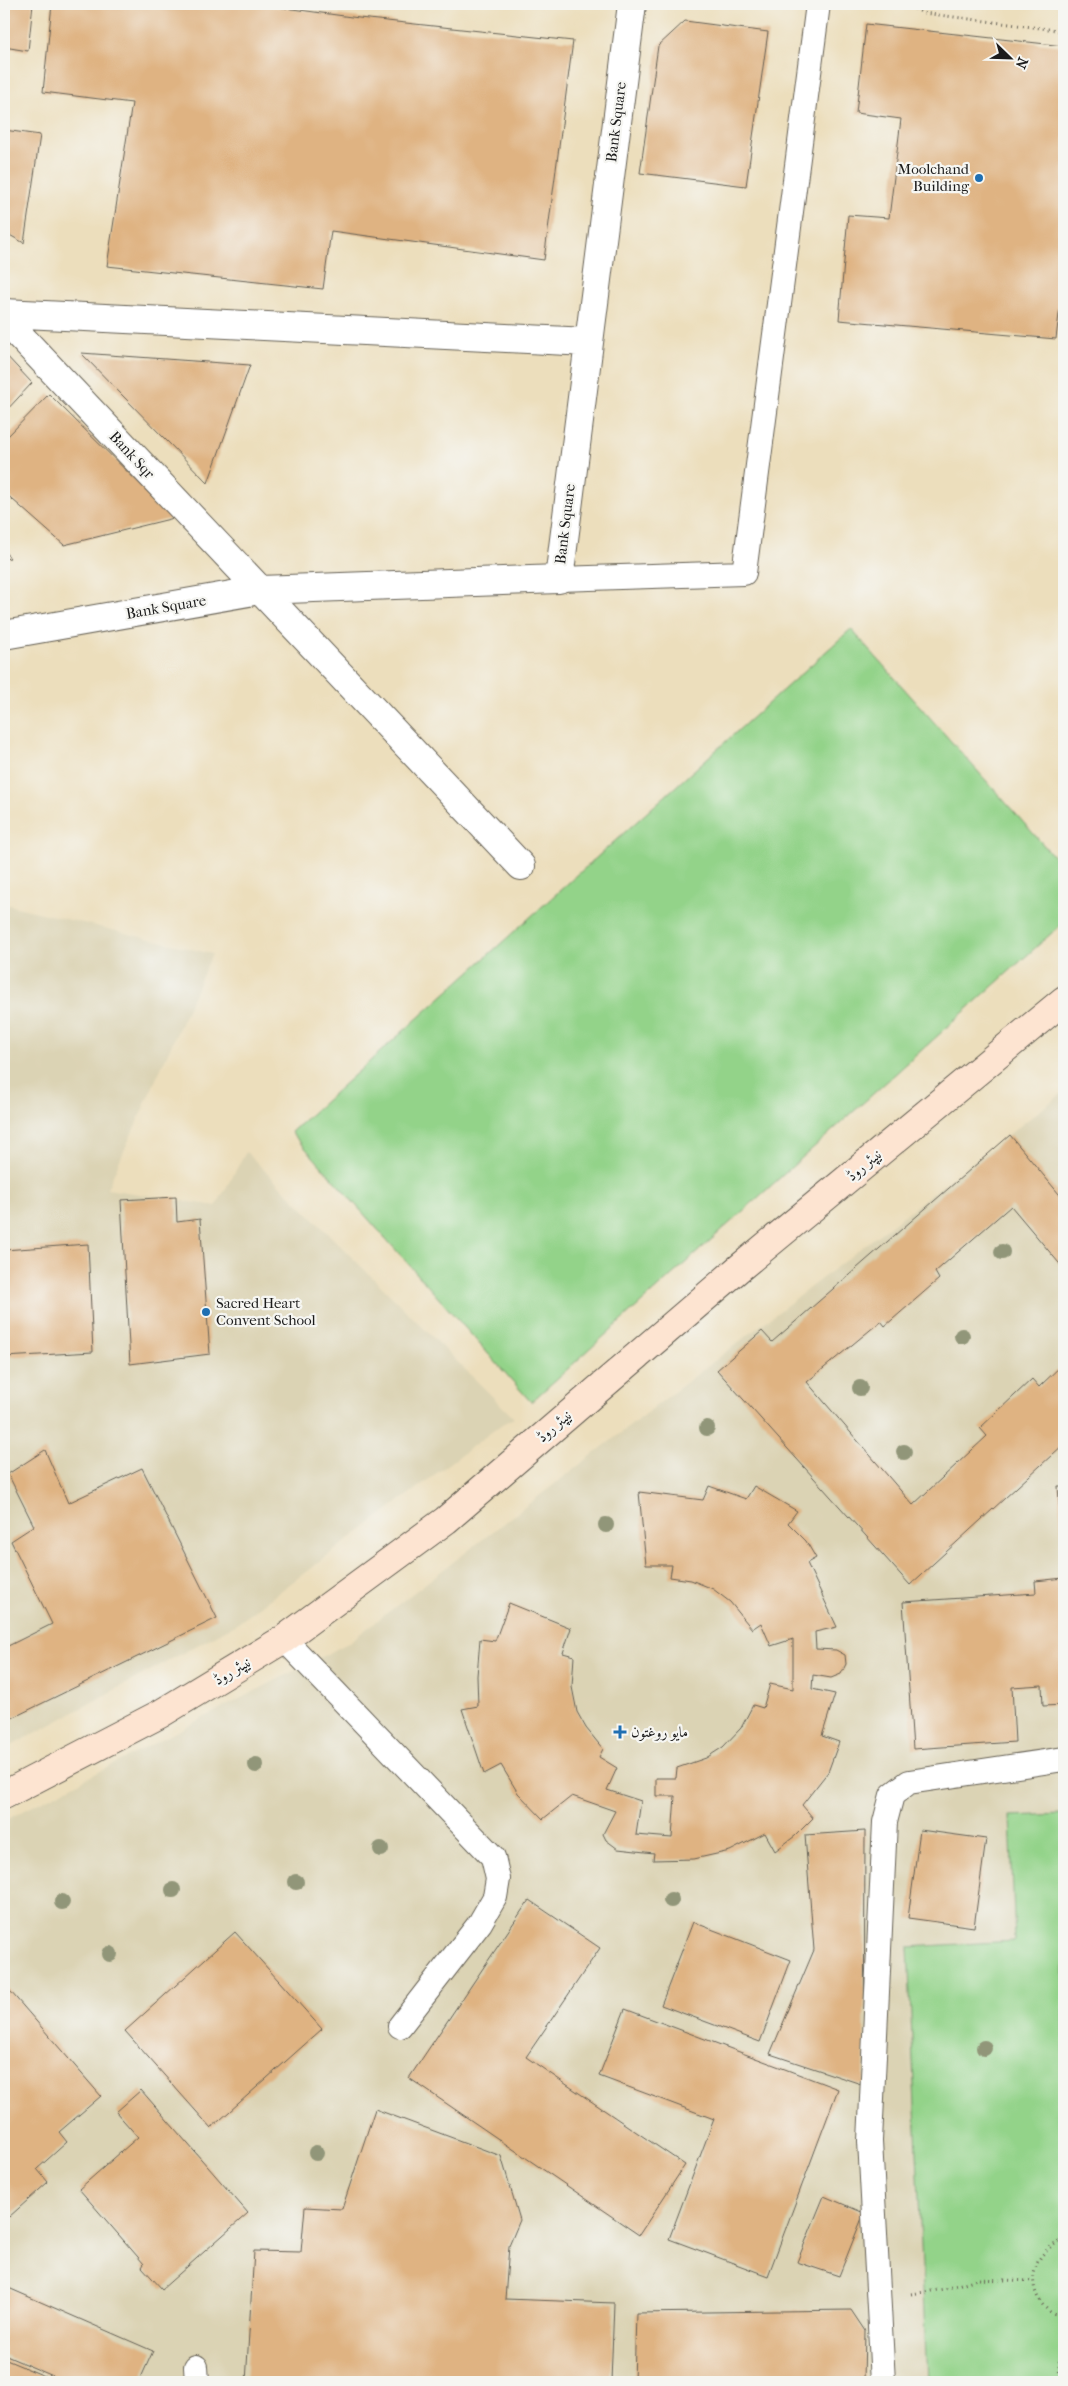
<svg xmlns="http://www.w3.org/2000/svg" width="1068" height="2386" font-family="'IM FELL French Canon',Amiri,serif">
  <style>
    .built { fill: #dbd3b4 }
    .green { fill: #93d389; stroke: #587852 }
    .building { fill: #dfb382 }
    .lines { fill: none; stroke-linecap: round; stroke-linejoin: round }
    .lane-casing { stroke: #656054; stroke-width: 26 }
    .street-casing { stroke: #656054; stroke-width: 30 }
    .secondary-casing { stroke: #656054; stroke-width: 30 }
    .path { stroke: #656054; stroke-width: 3; stroke-dasharray: 1 4; stroke-linecap: butt }
    .lane { stroke: #fff; stroke-width: 24 }
    .street { stroke: #fff; stroke-width: 28 }
    .secondary { stroke: #fde4d1; stroke-width: 28 }
    .tree { fill: #919679 }
    .poi-dot { fill: #1f6fb2; stroke: #f6f6f2; stroke-width: 2 }
    .labels { text-anchor: middle; stroke-width: 4.5; stroke-linejoin: round; paint-order: stroke }
    .street-label { font-size: 15px; fill: #1c1c1c; stroke: #f6f6f2 }
    .poi-label { font-size: 15px; fill: #1c1c1c; stroke: #f6f6f2; text-anchor: start }
  </style>
  <rect width="100%" height="100%" fill="#f6f6f2"/>
  <filter id="ink" filterUnits="userSpaceOnUse"><feTurbulence type="fractalNoise" baseFrequency=".02" numOctaves="2"/><feDisplacementMap in="SourceGraphic" scale="10" xChannelSelector="R" yChannelSelector="G"/><feConvolveMatrix kernelMatrix="1 2 1 2 8 2 1 2 1" color-interpolation-filters="sRGB"/></filter>
  <filter id="wash" filterUnits="userSpaceOnUse"><feTurbulence type="fractalNoise" baseFrequency=".0096" numOctaves="4" result="noise"/><feDisplacementMap in="SourceGraphic" scale="20" xChannelSelector="R" yChannelSelector="G"/><feGaussianBlur stdDeviation="1.12" result="paint"/><feColorMatrix in="noise" values="0 0 0 0 0 0 0 0 0 0 0 0 0 0 0 0 0 1.4 0 .05"/><feComposite in="paint" operator="in"/></filter>
  <g filter="url(#wash)">
    <rect width="100%" height="100%" fill="#ecdebc"/>
    <path class="built" d="M4,904L212,954L107,1189L216,1206L246,1152L514,1418L502,1424L238,1623L4,1750Z
      M1064,1092V2382H4V1821L348,1643Z"/>
    <path class="green" d="M851,629L1064,868V922L531,1402L291,1132Z
      M1064,1814V2382H927L908,1947L1015,1941L1010,1816Z"/>
    <g id="blocks">
      <path class="building" d="M4,4H33L28,51L4,47Z
        M52,4H255L359,18L573,41L544,260L331,231L323,289L107,266L132,103L43,92Z
        M685,21L768,32L746,186L640,173L658,46Z
        M866,24L1064,46V272L1056,339L839,320L848,215L889,218L901,119L856,113Z
        M4,130L40,135L24,243L4,232Z
        M4,353L32,383L4,413Z
        M81,353L250,365L208,483Z
        M49,394L174,518L64,545L4,492V440Z
        M4,551L10,558L4,559Z
        M1010,1135L1064,1200V1269L1011,1206L935,1272L939,1279L885,1326L881,1321L807,1382L913,1505L987,1436L980,1428L1032,1379L1039,1387L1064,1363V1444L910,1585L717,1370L762,1331L772,1342Z
        M176,1197L177,1222L200,1219L210,1354L130,1364L121,1200Z
        M88,1244L93,1352L4,1357V1250Z
        M45,1450L68,1503L142,1468L217,1618L4,1722V1648L52,1624L11,1541L34,1526L8,1474Z
        M709,1486L746,1499L754,1486L797,1511L788,1523L806,1541L816,1558L807,1563L837,1627L815,1632L816,1649L836,1650L845,1655L846,1664L841,1674L831,1678L813,1675L812,1689L835,1694L822,1736L839,1742L828,1772L802,1805L813,1818L795,1836L775,1851L765,1833L730,1851L694,1859L653,1860L654,1853L618,1849L606,1840L603,1834L615,1811L572,1796L543,1819L518,1793L501,1765L484,1774L462,1709L478,1706L477,1676L480,1639L495,1641L509,1603L571,1628L563,1653L574,1656L572,1687L577,1712L586,1728L603,1749L599,1757L617,1768L607,1790L641,1801L636,1835L672,1838L675,1796H656V1778H676L677,1768L706,1758L723,1747L741,1728L753,1705L763,1708L770,1684L793,1689V1639L771,1646L761,1623L752,1629L730,1602L713,1589L691,1580L670,1577L672,1565H646L639,1492L703,1500Z
        M1058,1486H1064V1559H1063Z
        M1064,1578V1705L1043,1706L1042,1685L1012,1687L1015,1742L913,1749L903,1602L1036,1593L1035,1581Z
        M920,1830L986,1839L974,1927L908,1918Z
        M865,1831L864,2085L770,2054L814,1950L805,1835Z
        M529,1900L600,1948L526,2057L685,2165L639,2235L409,2078Z
        M693,1922L791,1960L760,2042L661,2005Z
        M235,1932L322,2029L211,2128L125,2031Z
        M4,1984L101,2096L59,2132L67,2142L37,2169L48,2182L9,2217L4,2211Z
        M625,2009L838,2089L768,2276L669,2239L714,2119L599,2076Z
        M141,2090L248,2213L162,2289L142,2267L144,2264L79,2189L138,2137L116,2112Z
        M375,2109L501,2156L520,2220L509,2246L505,2299L614,2303L611,2382H246L254,2251L301,2252L305,2207L342,2209Z
        M824,2196L864,2213L839,2276L797,2262Z
        M4,2286L153,2351L139,2382H67L4,2355Z
        M851,2310L865,2331L864,2382H634L636,2313Z
        M4,2359L59,2382H4Z"/>
    </g>
  </g>
  <g filter="url(#ink)">
    <use href="#blocks" fill-opacity="0" stroke="#656054" stroke-width="1"/>
    <g class="lines">
      <g class="lane-casing">
        <path id="lane" d="M559,579L744,573L818,4
          M284,1639L493,1857L498,1879L495,1897L480,1923L400,2026
          M196,2367L197,2382
          M883,2382L870,2141L885,1822L892,1795L909,1782L1064,1759"/>
      </g>
      <g class="street-casing">
        <path id="street" d="M4,313L588,342
          M4,319L521,866
          M4,635L260,590L559,579L632,4"/>
      </g>
      <g class="secondary-casing">
        <path id="secondary" d="M4,1795L160,1714L284,1639L446,1520L737,1270L1064,1000"/>
      </g>
      <path class="path" d="M906,4L923,13L1064,31
        M1064,2240C1024,2254 1023,2305 1064,2319
        M911,2294L945,2289L977,2279L1034,2281
        M1060,2382L1059,2365L1063,2319"/>
      <use href="#lane" class="lane"/>
      <use href="#street" class="street"/>
      <use href="#secondary" class="secondary"/>
    </g>
    <g class="tree">
      <circle cx="1002" cy="1252" r="8"/>
      <circle cx="962" cy="1336" r="8"/>
      <circle cx="860" cy="1388" r="8"/>
      <circle cx="707" cy="1428" r="8"/>
      <circle cx="904" cy="1452" r="8"/>
      <circle cx="606" cy="1525" r="8"/>
      <circle cx="256" cy="1765" r="8"/>
      <circle cx="381" cy="1849" r="8"/>
      <circle cx="296" cy="1882" r="8"/>
      <circle cx="173" cy="1890" r="8"/>
      <circle cx="671" cy="1900" r="8"/>
      <circle cx="62" cy="1902" r="8"/>
      <circle cx="110" cy="1954" r="8"/>
      <circle cx="984" cy="2048" r="8"/>
      <circle cx="316" cy="2153" r="8"/>
    </g>
  </g>
  <g class="poi-dot">
    <circle cx="979" cy="178" r="5"/>
    <circle cx="206" cy="1312" r="5"/>
    <path d="M617.5 1724.5h5v5h5v5h-5v5h-5v-5h-5v-5h5z"/>
  </g>
  <g class="labels">
    <g class="street-label">
      <text transform="translate(616 122) rotate(-83)" y="5">Bank Square</text>
      <text transform="translate(132 455) rotate(47)" y="5">Bank Sqr</text>
      <text transform="translate(565 524) rotate(-83)" y="5">Bank Square</text>
      <text transform="translate(166 607) rotate(-10)" y="5">Bank Square</text>
      <text transform="translate(864 1165) rotate(-40)" y="5">نیپئر روڈ</text>
      <text transform="translate(554 1426) rotate(-41)" y="5">نیپئر روڈ</text>
      <text transform="translate(232 1671) rotate(-31)" y="5">نیپئر روڈ</text>
    </g>
    <g class="poi-label">
      <text x="969" y="174" text-anchor="end">Moolchand<tspan x="969" dy="17">Building</tspan></text>
      <text x="216" y="1308">Sacred Heart<tspan x="216" dy="17">Convent School</tspan></text>
      <text x="631" y="1737">مایو روغتون</text>
    </g>
  </g>
  <rect width="1068" height="2386" fill="none" stroke="#f6f6f2" stroke-width="20"/>
  <g transform="translate(1010 58) rotate(113)" stroke="#f6f6f2" stroke-width="4" paint-order="stroke">
  <path d="M0-4L9 19L0 12L-9 19Z" fill="#1c1c1c"/>
  <text y="-8" font-size="14" font-weight="bold" text-anchor="middle" fill="#1c1c1c">N</text>
  </g>
</svg>
